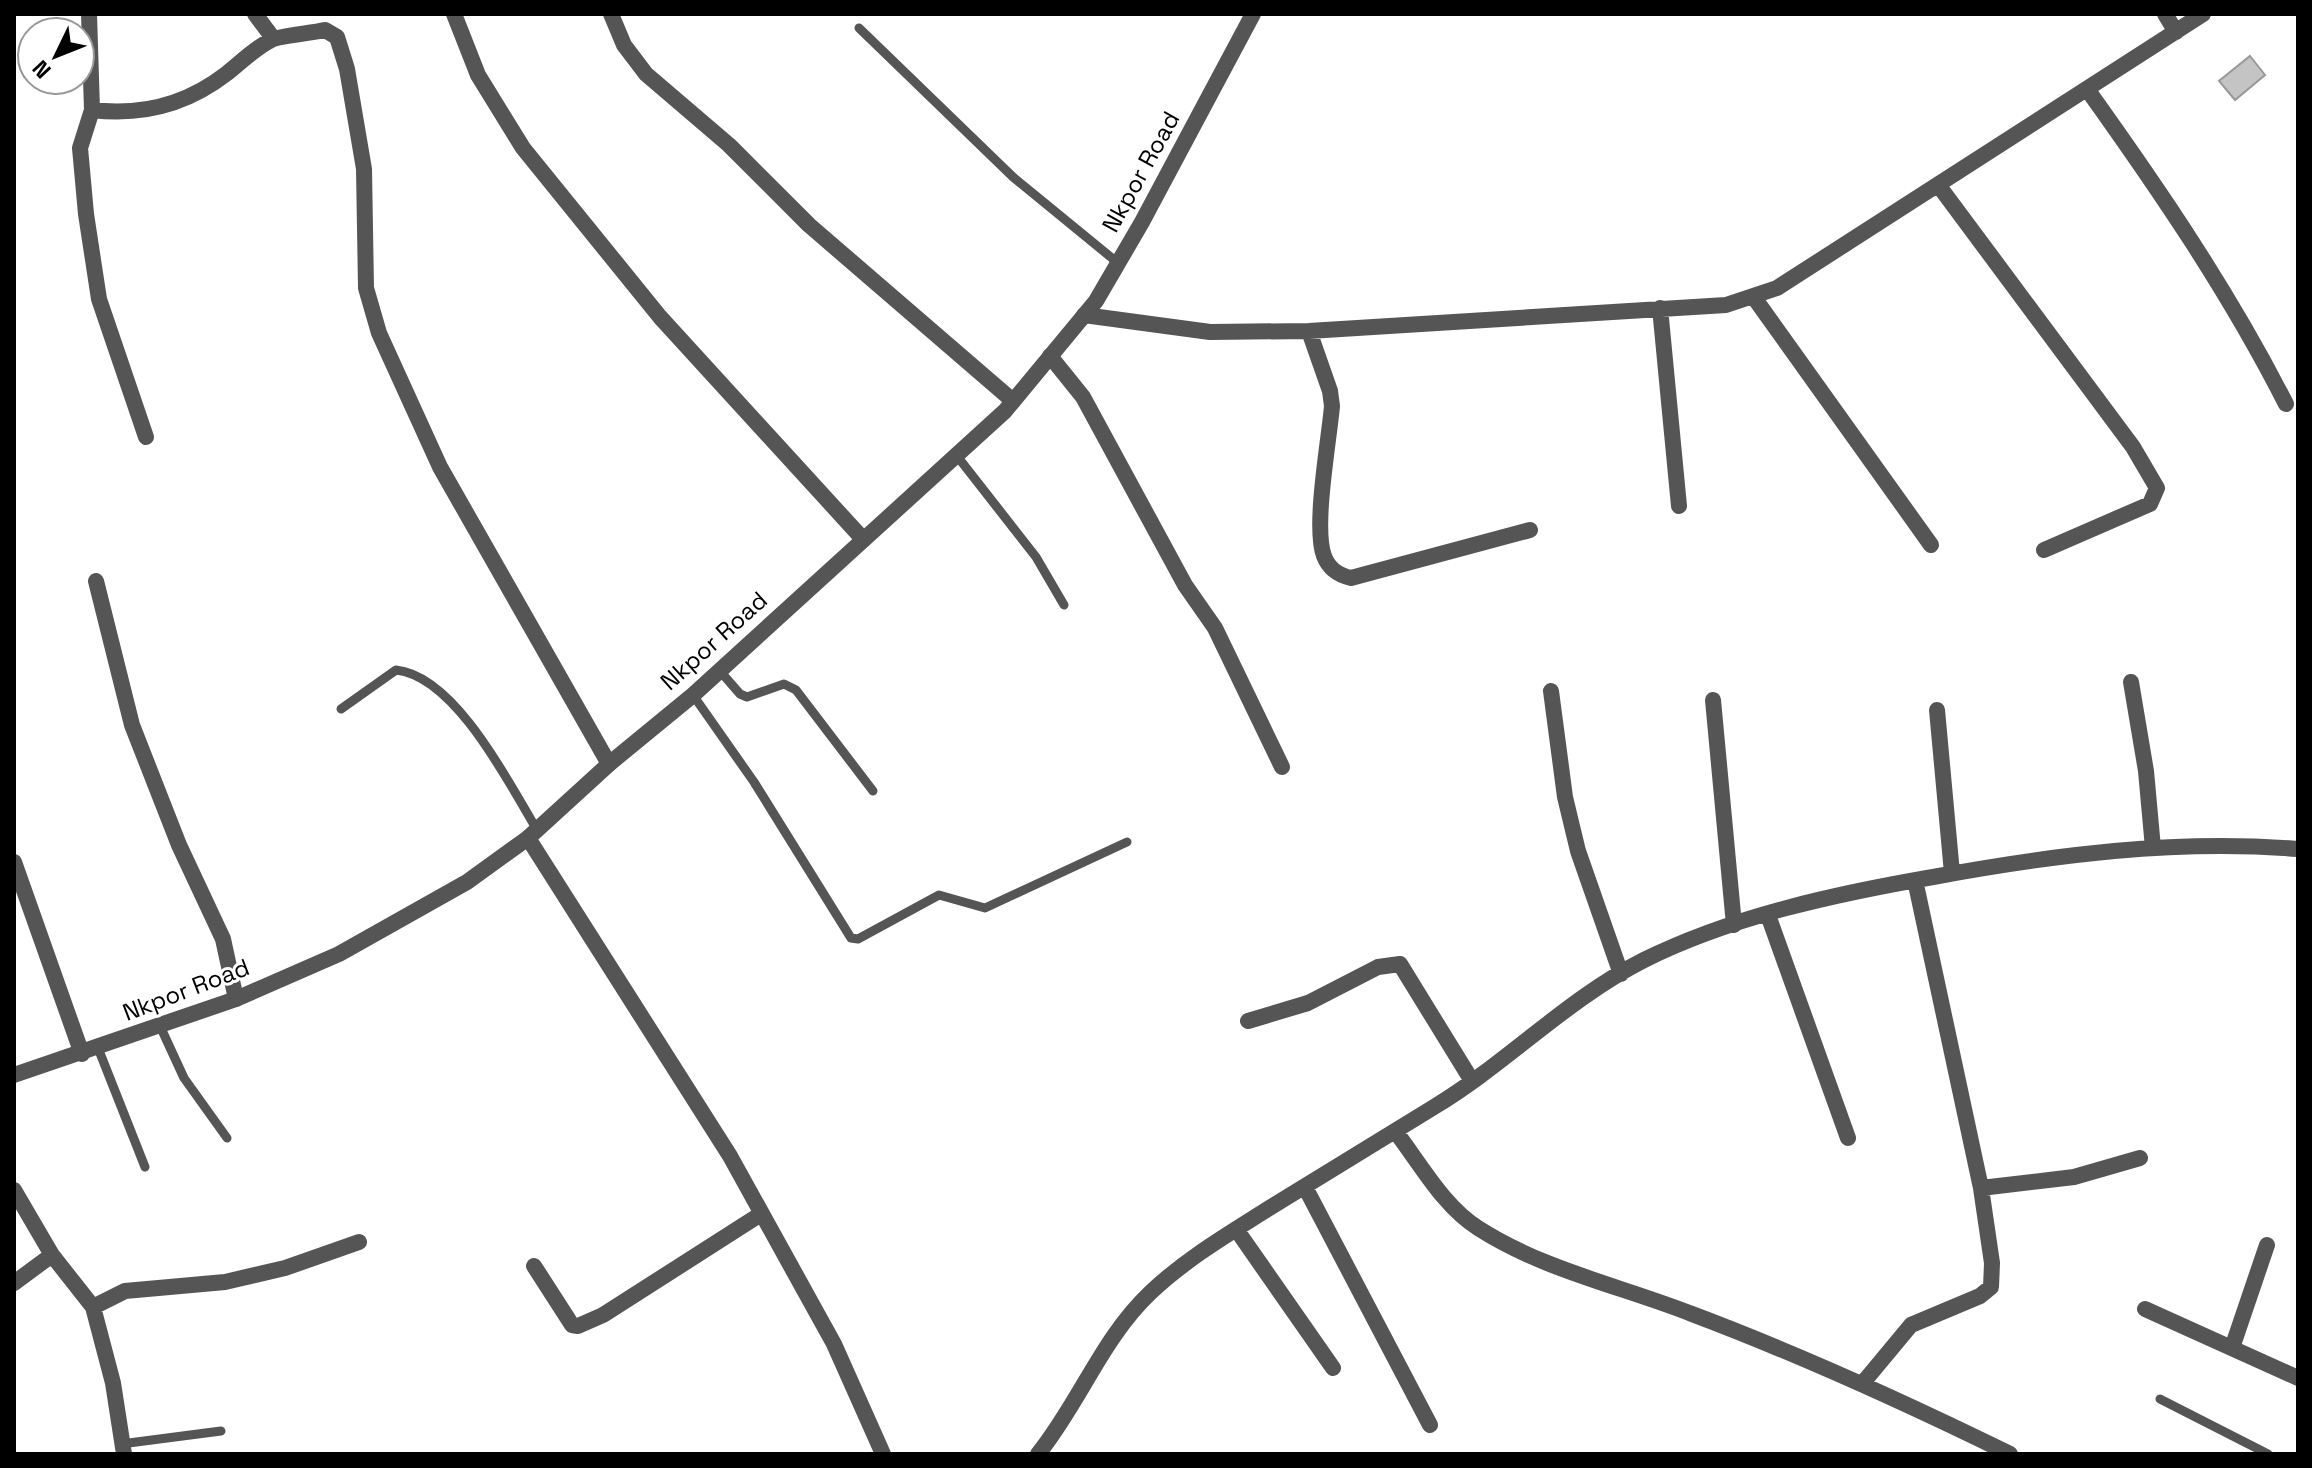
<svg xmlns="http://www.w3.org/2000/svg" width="2312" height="1468" font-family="'Space Grotesk',sans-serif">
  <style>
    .building { fill: #c4c4c4; stroke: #999; stroke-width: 2 }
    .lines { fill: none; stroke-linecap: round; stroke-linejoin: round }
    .service { stroke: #555; stroke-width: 9 }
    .minor { stroke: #555; stroke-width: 16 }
    .tertiary { stroke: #555; stroke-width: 16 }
    .labels { text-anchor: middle; stroke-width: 6; stroke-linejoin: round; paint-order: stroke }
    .street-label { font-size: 24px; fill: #000; stroke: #fff }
  </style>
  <rect width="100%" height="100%" fill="#fff"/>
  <path class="building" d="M2250,56L2265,75L2235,100L2219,81Z"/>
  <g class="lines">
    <path class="service" d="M859,28L1013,177L1118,263
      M957,456L1036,557L1064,605
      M720,671L740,694L747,697L784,684L796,690L873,791
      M693,695L754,782L851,938L858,939L939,895L985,908L1127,842
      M341,709L396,670C455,676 509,783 537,830
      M160,1026L184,1078L227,1138
      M98,1048L145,1167
      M2160,1399L2268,1454
      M121,1444L221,1431"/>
    <path class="minor" d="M89,14L92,110L80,148L86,214L99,299L146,437
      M255,14L273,38
      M454,14L478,75L523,148L660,317L862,538
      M611,14L624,45L646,74L729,145L809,225L1013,401
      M2165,14L2176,32
      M2087,89C2160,191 2229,292 2286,404
      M92,110C142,116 186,105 226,74C240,63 255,48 271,40C278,36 313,33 325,30L337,37L347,69L364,169L366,288L379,333L440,467L609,764
      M1939,186L2133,447L2157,488L2150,504L2044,550
      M1753,296L1931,545
      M1660,308L1679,506
      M1084,315L1210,332L1309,331L1726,305L1777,288L2203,14
      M1309,331L1330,391L1332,406C1329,441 1313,527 1324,556C1329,569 1338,575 1351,578L1530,530
      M1050,356L1083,397L1185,585L1215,628L1282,767
      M96,581L132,725L179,845L223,939L236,999
      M2131,682L2146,771L2153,848
      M1551,691L1565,797L1578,851L1621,974
      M1713,700L1734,925
      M1937,710L1952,873
      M528,838L730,1156L834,1344L883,1454
      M14,862L82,1054
      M1768,915L1848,1138
      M1248,1021L1308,1003L1378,967L1400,964L1472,1081
      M1395,1131C1420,1163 1443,1206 1478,1228C1543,1270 1621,1286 1692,1314C1801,1355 1906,1403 2010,1454
      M1305,1187L1430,1425
      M1981,1188L2074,1177L2140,1158
      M14,1190L52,1255L93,1307L113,1383L124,1454
      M1236,1229L1333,1368
      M534,1266L572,1325L578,1326L603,1315L761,1214
      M14,1283L52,1255
      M93,1307L125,1291L225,1282L285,1268L359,1242
      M2145,1309L2298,1378
      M2232,1348L2267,1245
      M1862,1384L1911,1325L1980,1296L1991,1287L1992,1263L1981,1188L1915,880
      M1038,1454C1080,1402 1102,1338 1151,1292C1187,1258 1230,1233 1271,1207C1325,1174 1379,1141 1434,1107C1507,1063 1567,999 1644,960C1733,916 1835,894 1933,877C2053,855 2175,839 2298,849"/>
    <path class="tertiary" d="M14,1075L236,999L339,954L467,882L528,838L609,764L693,695L1005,411L1096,301L1142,222L1253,14"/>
  </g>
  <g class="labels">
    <g class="street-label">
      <text transform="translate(1141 172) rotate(-61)" y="8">Nkpor Road</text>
      <text transform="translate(714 641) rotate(-42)" y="8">Nkpor Road</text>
      <text transform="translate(186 990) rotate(-21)" y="8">Nkpor Road</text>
    </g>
  </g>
  <rect width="2312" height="1468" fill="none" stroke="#000000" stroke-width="32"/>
  <g transform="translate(56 56) rotate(227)"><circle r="38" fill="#ffffff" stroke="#999999" stroke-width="2"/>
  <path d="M0-6L14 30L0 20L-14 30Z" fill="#000000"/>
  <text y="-12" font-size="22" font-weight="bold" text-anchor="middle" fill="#000000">N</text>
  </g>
</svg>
